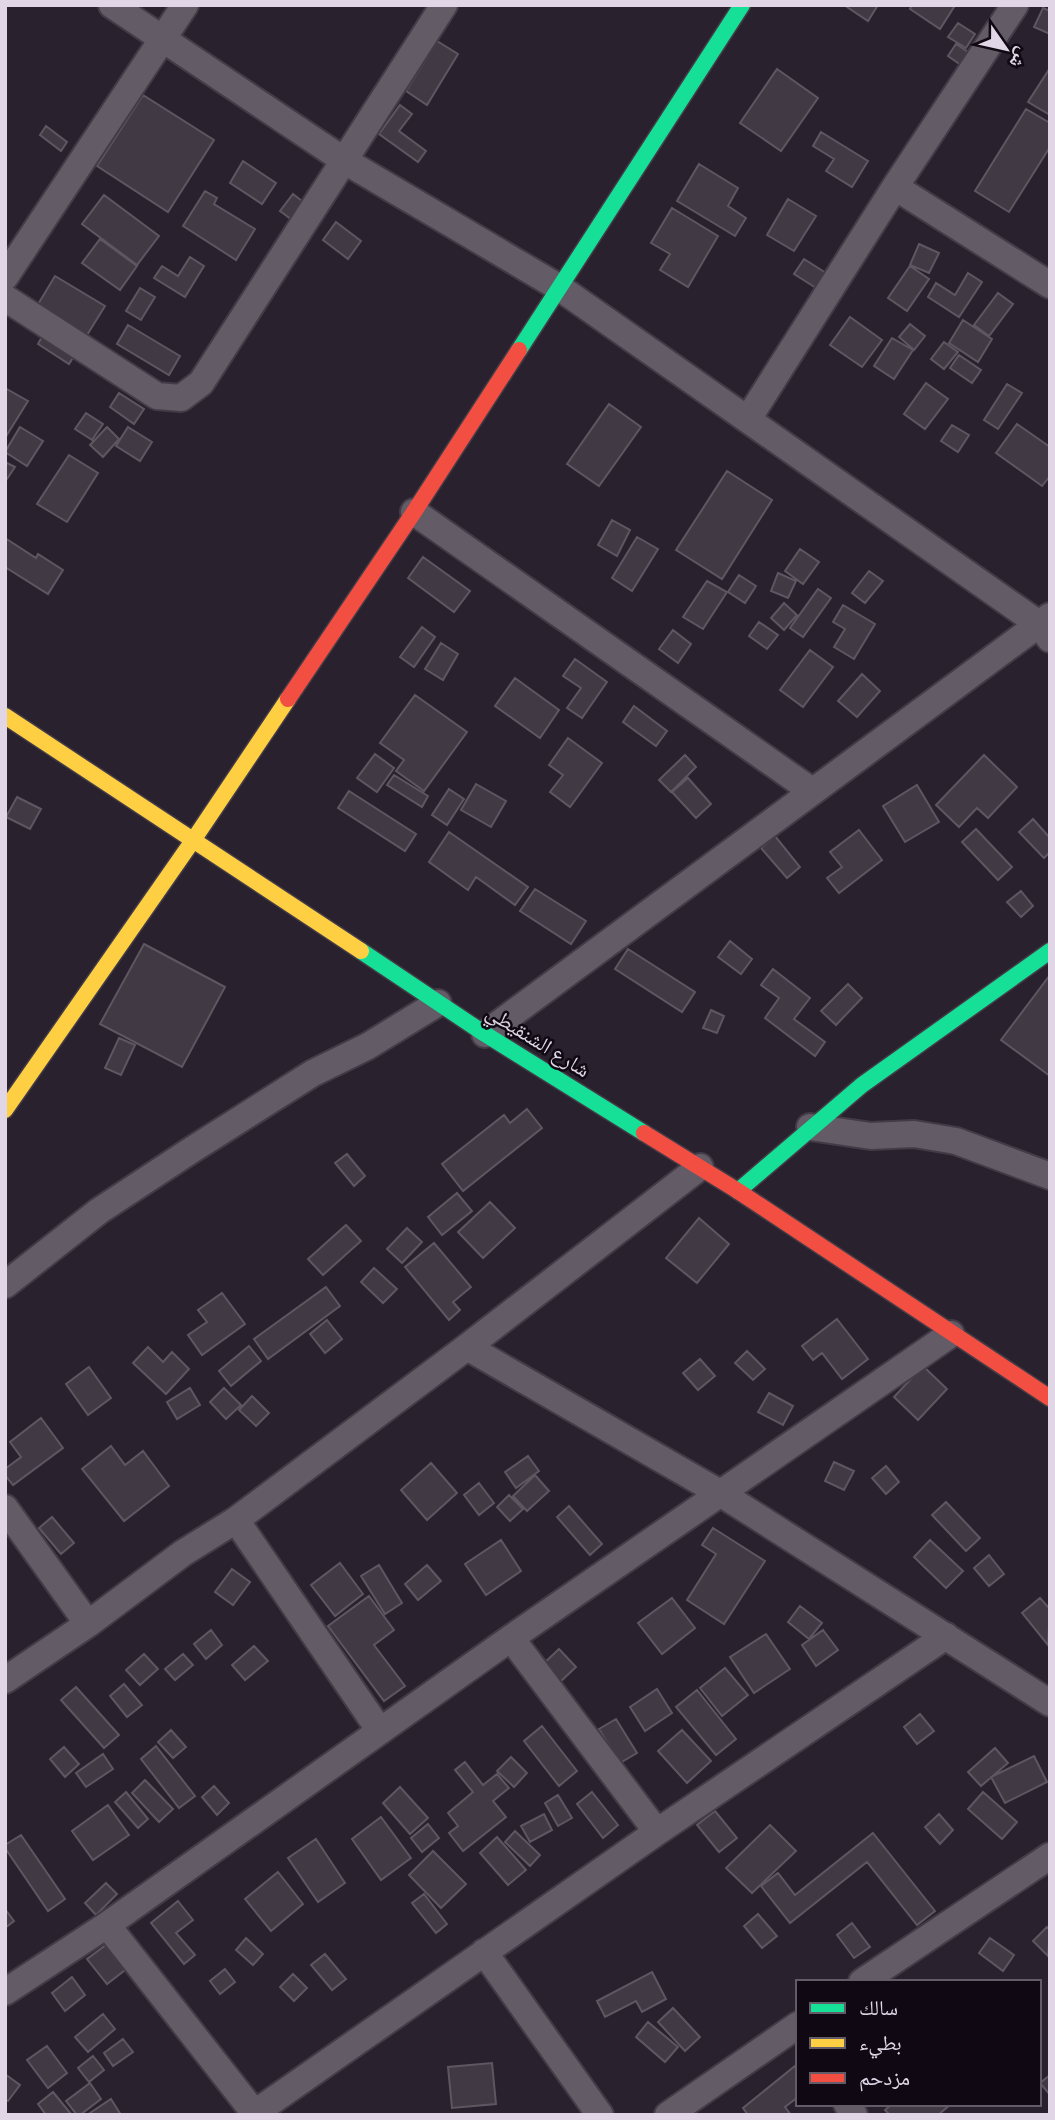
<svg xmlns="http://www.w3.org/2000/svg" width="1055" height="2120" font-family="'Source Serif 4','Noto Naskh Arabic',serif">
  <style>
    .building { fill: #413a44; stroke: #5e5762; stroke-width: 2 }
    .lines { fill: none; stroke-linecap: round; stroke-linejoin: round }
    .street-casing { stroke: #433c47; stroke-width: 30 }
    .fast-casing { stroke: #433c47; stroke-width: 19 }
    .slow-casing { stroke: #433c47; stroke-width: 19 }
    .jam-casing { stroke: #433c47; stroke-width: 19 }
    .street { stroke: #635c67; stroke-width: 26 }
    .fast { stroke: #16e098; stroke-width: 16 }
    .slow { stroke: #ffcf43; stroke-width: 16 }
    .jam { stroke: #f24e42; stroke-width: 16 }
    .labels { text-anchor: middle; stroke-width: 5; stroke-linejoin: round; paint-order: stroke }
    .street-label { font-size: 21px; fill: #e0d6e6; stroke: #100914 }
  </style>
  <rect width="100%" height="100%" fill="#29212d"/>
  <path class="building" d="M844,5H878L868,21Z
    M912,5H951L954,7L940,29L910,9Z
    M1043,8L1050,11V34L1034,27Z
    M958,23L975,34L966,48L948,37Z
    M437,41L458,54L427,105L406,91Z
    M956,44L976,57L968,70L948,56Z
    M1050,68V115L1028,102Z
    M777,69L818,98L781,151L740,123Z
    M143,95L214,140L168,212L97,166Z
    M400,105L412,114L399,131L426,151L418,162L379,134Z
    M1026,109L1050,123V147L1009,212L975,191Z
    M46,126L67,142L61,151L40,135Z
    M821,132L868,161L852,187L826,171L834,159L813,146Z
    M243,161L276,183L262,204L230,183Z
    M699,164L738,188L728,206L746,218L735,236L677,201Z
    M205,191L217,198L214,204L255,229L236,260L183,226Z
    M293,194L307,205L295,222L280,211Z
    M104,195L159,236L137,265L82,224Z
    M788,199L816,216L794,251L767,235Z
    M672,208L718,236L688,287L660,270L670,254L651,243Z
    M336,222L361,241L348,259L323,240Z
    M100,239L137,266L120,290L82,263Z
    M919,244L939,253L929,273L910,265Z
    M190,257L204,266L185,297L154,278L162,266L178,276Z
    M804,259L826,273L816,288L794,274Z
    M910,266L929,279L907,311L888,298Z
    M968,273L982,282L959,317L928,297L936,283L955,295Z
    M55,276L105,306L69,364L38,344L51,321L34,311Z
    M140,288L155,297L141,320L126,311Z
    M998,293L1013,304L989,336L974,325Z
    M850,317L882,340L862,367L830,345Z
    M963,320L992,339L978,362L949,343Z
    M910,324L925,336L914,350L899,337Z
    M128,325L180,356L169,375L117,344Z
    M892,338L913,350L894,379L874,366Z
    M944,342L958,352L944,369L931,359Z
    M959,355L981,370L972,383L950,368Z
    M926,383L948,399L925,429L904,414Z
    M1007,384L1022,393L998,429L984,420Z
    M5,388L28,401L5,438Z
    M119,393L144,409L134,424L110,407Z
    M609,404L641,427L599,486L567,464Z
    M86,413L103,424L92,440L75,429Z
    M1017,424L1050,447V476L1042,486L996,453Z
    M952,425L969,435L958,452L941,441Z
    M20,427L43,441L27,466L5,452Z
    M107,427L119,439L103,457L90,445Z
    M128,427L152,442L140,461L116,446Z
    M69,455L98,473L67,522L37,504Z
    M5,462L15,467L5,482Z
    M727,471L772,500L722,579L676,550Z
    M612,520L630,530L617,556L598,545Z
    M637,537L658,549L632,591L612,578Z
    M5,538L36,558L38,554L63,570L48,594L5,567Z
    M800,549L819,562L803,584L785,571Z
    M423,557L470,591L454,612L408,578Z
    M869,571L883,581L865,603L852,593Z
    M778,573L796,581L788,598L771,591Z
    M739,575L756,586L745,603L728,592Z
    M707,581L727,592L703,629L683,617Z
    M818,589L831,598L803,637L790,628Z
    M784,603L797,615L784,630L771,618Z
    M843,605L875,624L854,659L834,647L845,629L833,622Z
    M759,622L778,635L767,649L749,636Z
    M422,627L435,637L414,667L400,657Z
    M673,630L691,644L678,663L659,649Z
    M441,643L458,654L443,680L425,669Z
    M810,650L833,667L803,707L780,690Z
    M575,659L607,682L582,718L567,708L581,688L563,676Z
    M862,674L880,691L857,717L838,701Z
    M515,678L559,710L540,738L495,706Z
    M415,695L467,732L424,791L396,771L404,760L380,743Z
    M634,706L667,731L656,746L623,722Z
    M568,738L602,763L570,807L550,792L563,775L549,765Z
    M375,754L394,768L377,792L357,778Z
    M685,755L696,767L671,792L659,780Z
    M984,755L1017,787L988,818L977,808L959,827L936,805Z
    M394,775L428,796L422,807L387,785Z
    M688,778L711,804L696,818L672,792Z
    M476,784L506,801L491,827L461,810Z
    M917,785L939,822L905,842L883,806Z
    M449,789L464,799L447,825L432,815Z
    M349,791L416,834L405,851L338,808Z
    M17,797L41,809L30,829L6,817Z
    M1033,819L1050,838V852L1044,858L1019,832Z
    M976,829L1012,867L998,880L962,842Z
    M859,830L882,860L839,893L827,878L842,867L830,852Z
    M449,832L528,887L515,905L476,877L468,890L429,862Z
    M775,836L800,867L787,878L761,848Z
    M535,889L586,921L571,944L520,911Z
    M1021,891L1033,906L1021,917L1007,902Z
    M730,941L752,959L741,974L718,957Z
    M144,944L225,987L182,1067L100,1024Z
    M628,949L695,992L682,1012L615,969Z
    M773,969L810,998L794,1019L825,1042L815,1056L765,1018L779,998L761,985Z
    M1050,975V1076L1001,1040Z
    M848,984L862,998L836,1025L821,1011Z
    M711,1010L724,1016L717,1033L703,1028Z
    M119,1038L135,1045L121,1075L105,1068Z
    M527,1109L542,1128L463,1191L442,1164L504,1115L510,1123Z
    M347,1154L365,1176L354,1186L335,1163Z
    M457,1193L472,1211L442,1235L428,1217Z
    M490,1202L515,1228L483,1258L458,1232Z
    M699,1218L729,1244L697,1283L666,1258Z
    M346,1225L361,1241L323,1275L308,1259Z
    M407,1228L422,1242L402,1263L387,1249Z
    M434,1243L471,1287L453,1302L460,1310L449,1320L405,1267Z
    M374,1268L397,1289L383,1303L361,1282Z
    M326,1287L340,1306L268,1359L254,1339Z
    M222,1293L245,1324L202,1355L188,1335L207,1322L198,1310Z
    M837,1319L868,1359L842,1379L822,1353L813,1360L802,1346Z
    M327,1320L342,1339L325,1353L310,1334Z
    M249,1346L261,1361L231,1386L219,1371Z
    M148,1347L163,1362L172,1352L189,1369L166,1394L133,1363Z
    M747,1351L765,1369L753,1380L735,1363Z
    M700,1359L715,1376L698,1390L683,1373Z
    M923,1366L947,1389L918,1420L894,1397Z
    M89,1367L111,1398L88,1415L66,1384Z
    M190,1388L200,1405L177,1419L167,1402Z
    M224,1388L241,1405L226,1419L210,1402Z
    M769,1393L793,1406L783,1425L758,1412Z
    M252,1396L269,1413L256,1426L239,1410Z
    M41,1418L63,1448L13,1485L5,1475V1469L21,1457L10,1442Z
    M111,1446L125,1465L143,1451L169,1486L124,1521L82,1469Z
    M528,1456L539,1471L516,1488L505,1472Z
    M834,1462L854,1471L844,1490L825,1481Z
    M431,1463L457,1493L427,1520L401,1490Z
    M886,1466L899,1482L886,1494L872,1478Z
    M535,1475L549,1491L527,1511L513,1496Z
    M479,1483L494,1503L479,1515L464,1495Z
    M509,1495L523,1509L510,1521L497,1507Z
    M946,1502L980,1538L966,1551L932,1515Z
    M569,1506L602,1544L590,1555L557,1517Z
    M52,1517L74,1543L61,1554L39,1528Z
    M713,1528L765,1561L724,1624L687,1600L716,1554L702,1545Z
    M501,1540L521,1571L486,1595L465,1564Z
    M930,1540L963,1571L946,1588L914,1557Z
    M989,1555L1004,1574L989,1586L974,1568Z
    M340,1563L363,1594L335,1616L311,1585Z
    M379,1565L402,1603L385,1614L361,1576Z
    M427,1565L441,1581L418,1600L405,1584Z
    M232,1569L250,1582L233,1605L215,1592Z
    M369,1596L394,1630L374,1645L405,1686L384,1701L328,1626Z
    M672,1598L695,1628L662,1654L638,1623Z
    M1040,1598L1050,1609L1048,1645L1022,1613Z
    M800,1606L822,1623L809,1639L788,1622Z
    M211,1630L222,1645L206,1659L194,1644Z
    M823,1630L838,1650L816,1666L802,1645Z
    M766,1634L790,1669L754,1693L730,1657Z
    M254,1646L268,1661L245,1680L232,1665Z
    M559,1649L576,1667L558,1684L541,1666Z
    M144,1654L158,1669L140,1685L126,1670Z
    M183,1654L193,1665L175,1680L165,1669Z
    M725,1668L748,1695L722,1716L700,1688Z
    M124,1684L142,1705L127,1717L110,1696Z
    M76,1687L119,1735L104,1748L61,1700Z
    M657,1689L672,1713L645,1731L630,1707Z
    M697,1690L736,1739L716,1755L676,1707Z
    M920,1714L934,1731L917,1744L904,1727Z
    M616,1719L637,1753L620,1763L599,1729Z
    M542,1726L577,1771L559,1786L524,1741Z
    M171,1730L186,1747L173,1758L158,1742Z
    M682,1730L711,1761L687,1783L658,1751Z
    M156,1746L195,1796L179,1808L141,1759Z
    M64,1747L79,1764L65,1777L50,1759Z
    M995,1748L1008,1763L981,1786L968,1772Z
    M103,1754L113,1769L86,1787L76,1773Z
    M1034,1756L1047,1782L1005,1803L991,1777Z
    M511,1757L527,1773L514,1787L497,1771Z
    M465,1762L483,1785L497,1774L509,1788L493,1801L506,1817L463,1851L449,1833L458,1826L448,1813L473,1792L455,1770Z
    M145,1780L173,1809L159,1822L132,1793Z
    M214,1786L229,1803L217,1815L202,1797Z
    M400,1787L428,1818L410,1834L383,1803Z
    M126,1792L148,1819L138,1828L115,1802Z
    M592,1792L618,1825L603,1838L577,1804Z
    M983,1792L1017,1822L1002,1839L968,1809Z
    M558,1795L572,1818L558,1826L545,1803Z
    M108,1805L129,1835L93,1860L72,1831Z
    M715,1811L737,1838L719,1852L697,1825Z
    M544,1814L552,1830L530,1842L521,1826Z
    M939,1814L953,1830L940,1844L925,1827Z
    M381,1817L411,1858L381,1880L352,1839Z
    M428,1824L439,1838L422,1852L411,1838Z
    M770,1825L796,1851L752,1893L726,1868Z
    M515,1831L540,1855L530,1866L505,1842Z
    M873,1833L935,1911L917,1925L867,1862L790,1923L761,1886L778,1873L795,1895Z
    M21,1835L65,1899L48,1911L5,1848V1845Z
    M497,1837L526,1870L508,1885L480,1853Z
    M316,1839L345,1883L318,1902L288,1858Z
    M433,1851L466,1884L441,1908L409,1875Z
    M278,1872L303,1904L271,1931L245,1899Z
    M106,1883L117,1894L96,1915L85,1903Z
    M424,1894L447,1924L436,1933L412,1903Z
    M178,1901L193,1920L176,1933L195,1955L184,1964L151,1923Z
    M5,1909L14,1921L5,1928Z
    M758,1914L777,1936L762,1948L744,1926Z
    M852,1923L870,1947L854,1958L837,1935Z
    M1047,1927L1050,1930L1048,1956L1033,1941Z
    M246,1938L263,1954L253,1965L236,1950Z
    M990,1938L1014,1955L1003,1971L979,1953Z
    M110,1942L129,1967L107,1984L87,1959Z
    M325,1954L346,1979L332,1990L311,1965Z
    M225,1969L235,1982L220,1994L210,1981Z
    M652,1972L666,1999L642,2012L636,2001L605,2017L597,2001Z
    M293,1974L307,1988L294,2001L280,1987Z
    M72,1977L85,1995L65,2011L52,1993Z
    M673,2008L700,2037L685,2051L658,2022Z
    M103,2014L115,2029L88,2052L75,2037Z
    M648,2022L678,2047L665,2062L636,2037Z
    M123,2039L133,2052L113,2066L104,2053Z
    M47,2046L67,2073L48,2088L27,2060Z
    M93,2056L104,2070L89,2082L78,2068Z
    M492,2063L496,2104L452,2108L448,2067Z
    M795,2066L798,2070V2097L785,2107L791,2115H748L743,2108Z
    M5,2074L20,2085L8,2101L5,2099Z
    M1050,2075V2095L1040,2083Z
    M90,2083L101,2099L80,2115H77L66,2101Z
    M53,2092L71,2114L70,2115H46L38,2104Z
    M111,2099L121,2115H87Z
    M892,2104H949L950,2105L938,2115H890L885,2110Z"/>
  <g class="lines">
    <g class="street-casing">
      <path id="street" d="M112,5L345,161L560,288L1039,624L1050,639
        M895,187L1050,285
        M5,277L185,5
        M5,298L157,396L181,398L201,383L444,5
        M748,419L895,187L1015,5
        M414,512L812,791
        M485,1034L1050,616
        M810,1127L871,1136L914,1134L956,1141L1050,1176
        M5,1285L99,1211L190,1151L313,1073L368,1046L438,1003
        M467,1347L720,1493L1050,1703
        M5,1508L88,1624
        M236,1520L380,1731
        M511,1638L657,1832
        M5,1680L88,1624L183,1553L236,1520L467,1347L700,1167
        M107,1925L256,2115
        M484,1952L600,2115
        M862,1982L1050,1856
        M5,1992L107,1925L511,1638L951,1334
        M847,2104L854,2115
        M252,2115L657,1832L946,1636
        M668,2115L798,2025"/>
    </g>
    <g class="fast-casing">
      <path id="fast" d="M519,350L742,5
        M361,951L485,1034L644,1133
        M738,1191L862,1085L1050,951"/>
    </g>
    <g class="slow-casing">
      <path id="slow" d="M5,716L361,951
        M5,1110L194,839L288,699"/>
    </g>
    <g class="jam-casing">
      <path id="jam" d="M288,699L414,512L519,350
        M644,1133L738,1191L1050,1398"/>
    </g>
    <use href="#street" class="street"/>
    <use href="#fast" class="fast"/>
    <use href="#slow" class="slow"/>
    <use href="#jam" class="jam"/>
  </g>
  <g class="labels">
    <g class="street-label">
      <text transform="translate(538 1041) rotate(32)" y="7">شارع الشنقيطي</text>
    </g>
  </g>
  <rect width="1055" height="2120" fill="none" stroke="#e0d6e6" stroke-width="14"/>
  <rect x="796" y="1980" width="245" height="126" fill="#100914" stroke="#635b68" stroke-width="2"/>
  <rect x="810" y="2003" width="35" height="10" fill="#16e098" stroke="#635b68" stroke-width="2"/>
  <text x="859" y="2015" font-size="21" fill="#e0d6e6">سالك</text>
  <rect x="810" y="2038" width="35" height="10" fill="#ffcf43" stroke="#635b68" stroke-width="2"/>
  <text x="859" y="2050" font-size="21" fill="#e0d6e6">بطيء</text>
  <rect x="810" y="2073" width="35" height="10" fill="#f24e42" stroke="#635b68" stroke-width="2"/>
  <text x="859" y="2085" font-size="21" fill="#e0d6e6">مزدحم</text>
  <g transform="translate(1006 49) rotate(124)" stroke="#100914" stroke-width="5" paint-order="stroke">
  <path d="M0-5L12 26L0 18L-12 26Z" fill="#e0d6e6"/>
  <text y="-10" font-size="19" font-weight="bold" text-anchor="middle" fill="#e0d6e6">ش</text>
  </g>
</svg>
